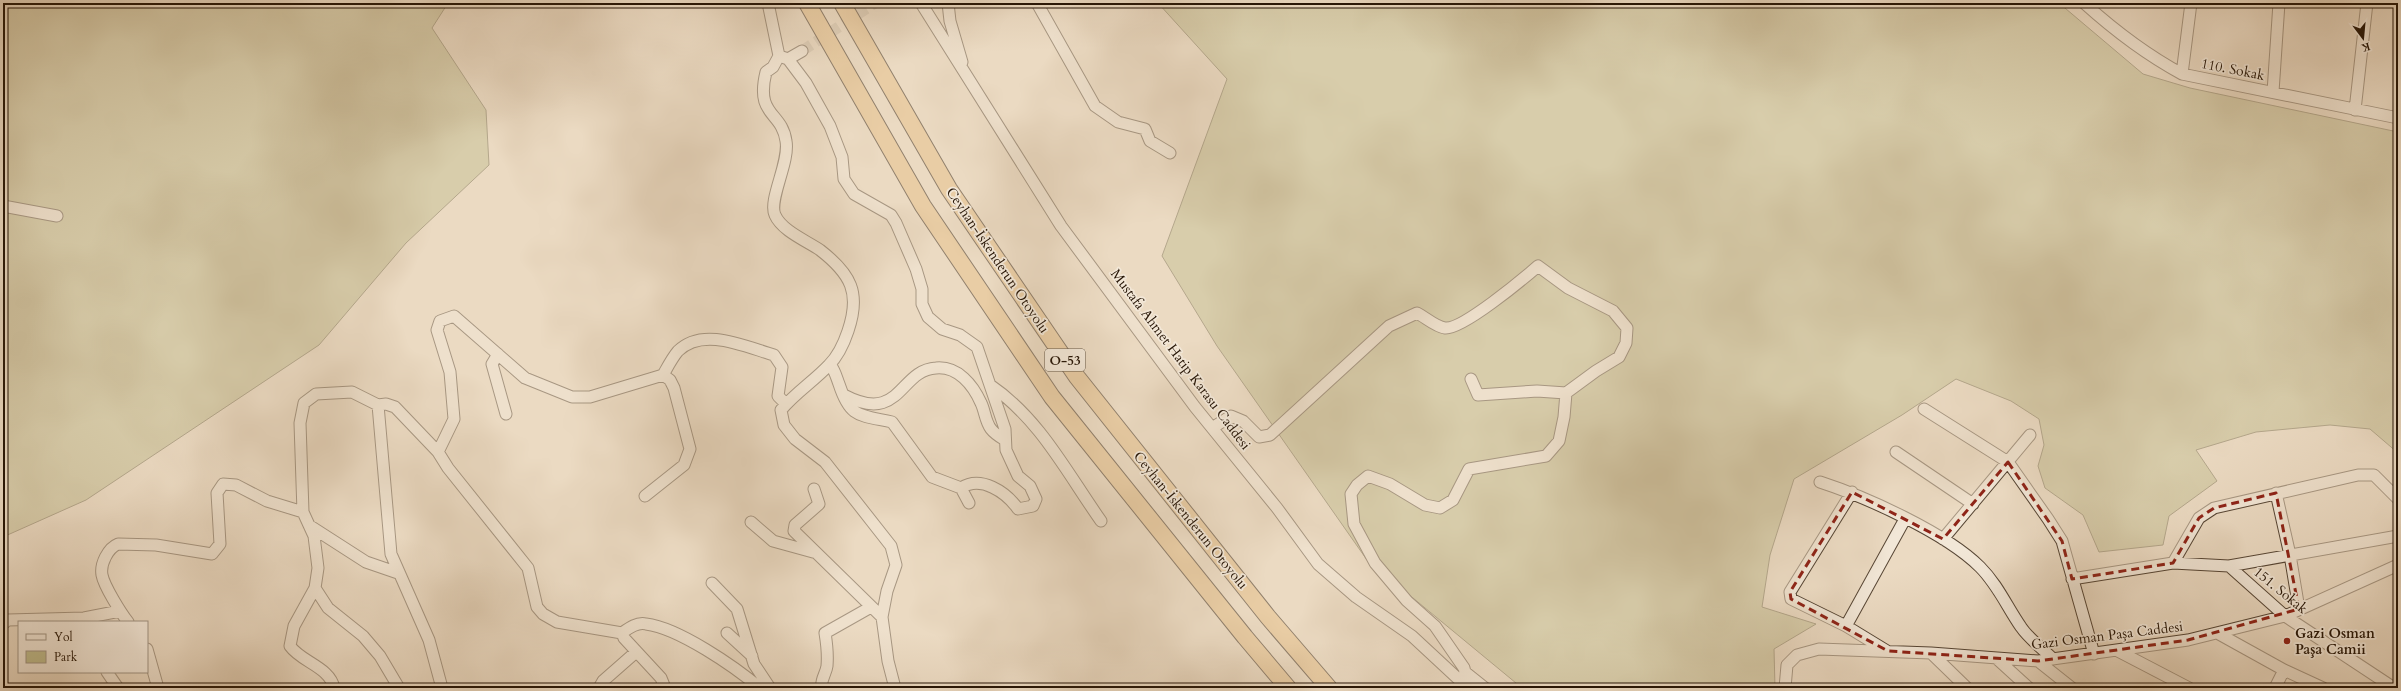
<svg xmlns="http://www.w3.org/2000/svg" width="2401" height="691" font-family="Cardo,serif">
  <style>
    .green { fill: #c0bd8e; stroke: #73694a }
    .lines { fill: none; stroke-linecap: round; stroke-linejoin: round }
    .minor-tunnel { stroke: #cdbca6; stroke-width: 11; stroke-dasharray: 11 5.5; stroke-linecap: butt }
    .minor-casing { stroke: #574635; stroke-width: 13 }
    .highway-casing { stroke: #261506; stroke-width: 18 }
    .minor { stroke: #f2e7d7; stroke-width: 11 }
    .highway { stroke: #e6bd81; stroke-width: 16 }
    .marked { fill: none; stroke: #8f2418; stroke-width: 3; stroke-dasharray: 8 5; stroke-linejoin: round }
    .poi-dot { fill: #8f2418; stroke: #f2e7d7; stroke-width: 1.5 }
    .labels { text-anchor: middle; stroke-width: 3.5; stroke-linejoin: round; paint-order: stroke }
    .shield { fill: #f2e7d7; stroke: #635445; stroke-width: 1 }
    .shield-label { font-size: 13px; font-weight: bold; fill: #261506 }
    .street-label { font-size: 14px; fill: #261506; stroke: #f2e7d7 }
    .poi-label { font-size: 14px; font-weight: bold; fill: #261506; stroke: #f2e7d7; text-anchor: start }
  </style>
  <rect width="100%" height="100%" fill="#ebdac2"/>
  <filter id="stains"><feTurbulence type="fractalNoise" baseFrequency=".005" numOctaves="4"/><feColorMatrix values="0 0 0 0 .2 0 0 0 0 .09 0 0 0 0 .02 0 0 0 .5 -.17"/></filter>
  <radialGradient id="worn" r=".72"><stop offset=".6" stop-color="#630" stop-opacity="0"/><stop offset="1" stop-color="#630" stop-opacity=".3"/></radialGradient>
  <path class="green" d="M3,3H448L432,28L486,110L489,165L406,243L319,345L86,500L3,537Z
    M1158,3H2059L2143,74L2190,88L2398,132V453L2370,429L2330,425L2256,432L2196,450L2217,481L2169,516L2163,545L2099,552L2083,515L2045,488L2038,466L2044,445L2039,419L2011,401L1956,379L1902,415L1794,479L1770,555L1762,607L1816,624L1774,649L1775,688H1522L1367,560L1217,346L1162,256L1227,79Z"/>
  <g class="lines">
    <path class="minor-tunnel" d="M802,51L875,3"/>
    <g class="minor-casing">
      <path id="minor" d="M768,3L779,56
        M921,3L1061,226L1195,407L1277,508L1318,564L1356,597L1412,636L1468,688
        M948,3L950,21L962,62
        M1037,3L1095,106L1118,122L1145,129L1150,141L1170,153
        M2084,3C2115,31 2145,54 2182,74L2398,118
        M788,59L802,51
        M2182,74L2191,3
        M2273,92L2279,3
        M2355,110L2367,3
        M3,206L57,216
        M498,354L492,364L506,414
        M830,364C835,371 836,376 839,384C850,418 859,415 892,422L932,477L961,488
        M1471,379L1478,395L1537,391L1566,393
        M990,385C1040,419 1067,473 1101,521
        M844,395C901,425 899,370 936,368C958,366 973,385 981,403C985,411 985,421 991,429C994,433 1000,437 1005,440
        M378,405L391,554L429,640L442,688
        M1924,409L2008,462L2048,519L2062,541L2094,654
        M1212,428L1231,416L1243,421L1259,437L1270,435L1389,326L1417,313C1425,317 1436,327 1445,328C1462,330 1523,279 1538,266L1568,288L1613,311L1627,328L1626,343L1619,357L1596,371L1566,393L1564,417L1559,441L1546,456L1469,469L1453,500L1440,508L1425,505L1390,484L1368,476L1357,485L1351,494L1354,524L1375,563L1407,601L1435,626L1464,668L1469,688
        M438,452L454,419L450,372L437,330L440,321L454,316L525,378L572,397H590L663,375C667,368 672,358 678,351C703,326 746,347 774,355L782,367L778,396L786,404
        M1896,452L1973,504
        M1820,482C1866,497 1946,533 1980,567C1998,585 2007,607 2021,627C2029,639 2043,649 2053,659
        M814,489L819,504L795,525L794,531L882,617
        M1852,492L1790,592L1791,599L1846,626L1887,651
        M2276,493L2290,555L2299,609
        M645,496L684,465L690,449L674,388L670,380L663,375
        M751,522L773,541L813,552
        M310,526L366,562L398,573
        M1943,539L2030,435
        M2173,563L2199,518L2214,508L2358,475H2374L2398,499
        M2229,566L2285,616L2394,688
        M2072,579L2173,563L2229,566L2398,536
        M712,583L737,609L754,664L770,688
        M315,588L328,608L363,636L380,656L399,688
        M128,622C121,613 104,586 102,575C100,564 108,548 118,544L156,545L212,554L220,544L217,493L223,484L236,485L267,501L303,512
        M3,624L8,620L84,618L120,611
        M1846,626L1905,519
        M727,633L752,656
        M2219,634L2284,670L2323,688
        M147,649L158,688
        M2118,651L2189,688
        M1931,653L1967,688
        M1996,658L2029,688
        M2038,661L2072,688
        M107,672L118,688
        M1465,672L1485,688
        M334,688C330,667 301,662 290,646L294,626L315,588L318,568L314,536L303,512L300,423L304,403L316,394L352,392L378,405L386,404L395,407L438,452L448,468L528,568L537,607L543,614L557,622L622,633
        M599,688L603,681L636,652
        M665,688L661,678L624,638L622,633C629,628 637,622 646,624C679,628 735,667 760,688
        M822,688C820,680 826,674 827,666C828,654 827,645 825,633L871,607
        M895,688L888,661L882,617L887,591L896,565L891,546L825,462L795,439L784,425L781,410C795,393 814,381 829,365C839,355 844,343 848,331C861,293 851,274 820,250C807,241 782,231 775,215C768,200 790,162 786,141C782,111 755,117 766,72L773,67L779,56L788,59L806,83L830,126L842,157L844,179L854,194L891,215L896,223L916,269L922,289V304L928,317L942,329L960,335L977,347L1005,429L1006,450L1018,476L1030,486L1036,499L1033,506L1018,509C1006,492 981,475 961,488L969,503
        M1785,688L1787,665L1797,655L1819,649L1931,653L2038,661L2188,640L2285,616L2398,565
        M2275,688L2284,670"/>
    </g>
    <g class="highway-casing">
      <path id="highway" d="M807,3L923,206L1052,397L1245,637L1288,688
        M842,3L949,189L1077,377L1268,617L1329,688"/>
    </g>
    <use href="#minor" class="minor"/>
    <use href="#highway" class="highway"/>
  </g>
  <path d="M0 0H2401V691H0ZM2008,462L2062,541L2072,579L2173,563L2199,518L2214,508L2276,493L2299,609L2188,640L2038,661L1888,651L1791,599L1790,592L1852,492L1943,539Z" fill="#ebdac2" fill-opacity=".55" fill-rule="evenodd"/>
  <path class="marked" d="M2008,462L2062,541L2072,579L2173,563L2199,518L2214,508L2276,493L2299,609L2188,640L2038,661L1888,651L1791,599L1790,592L1852,492L1943,539Z"/>
  <circle class="poi-dot" cx="2287" cy="641" r="4"/>
  <g class="labels">
    <rect class="shield" x="1045" y="349" width="40" height="22" rx="3"/>
    <g class="shield-label">
      <text x="1065" y="365">O-53</text>
    </g>
    <g class="street-label">
      <text transform="translate(2233 69) rotate(11)" y="5">110. Sokak</text>
      <text transform="translate(998 260) rotate(56)" y="5">Ceyhan-İskenderun Otoyolu</text>
      <text transform="translate(1181 359) rotate(53)" y="5">Mustafa Ahmet Hatip Karasu Caddesi</text>
      <text transform="translate(1191 520) rotate(51)" y="5">Ceyhan-İskenderun Otoyolu</text>
      <text transform="translate(2281 590) rotate(39)" y="5">151. Sokak</text>
      <text transform="translate(2107 635) rotate(-7)" y="5">Gazi Osman Paşa Caddesi</text>
    </g>
    <g class="poi-label">
      <text x="2295" y="638">Gazi Osman<tspan x="2295" dy="16">Paşa Camii</tspan></text>
    </g>
  </g>
  <rect width="2401" height="691" fill="none" stroke="#ebdac2" stroke-width="16"/>
  <rect x="4" y="4" width="2393" height="683" fill="none" stroke="#261506" stroke-width="2"/>
  <rect x="8" y="8" width="2385" height="675" fill="none" stroke="#261506"/>
  <rect x="18" y="621" width="130" height="52" fill="#f2e7d7" stroke="#a09383"/>
  <rect x="26" y="634" width="20" height="6" fill="#f2e7d7" stroke="#a09383"/>
  <text x="54" y="641" font-size="12" fill="#261506">Yol</text>
  <rect x="26" y="651" width="20" height="12" fill="#c0bd8e" stroke="#a09383"/>
  <text x="54" y="661" font-size="12" fill="#261506">Park</text>
  <g transform="translate(2363 38) rotate(164)" stroke="#f2e7d7" stroke-width="3" paint-order="stroke">
  <path d="M0-3L7 15L0 10L-7 15Z" fill="#261506"/>
  <text y="-6" font-size="11" font-weight="bold" text-anchor="middle" fill="#261506">K</text>
  </g>
  <rect width="100%" height="100%" filter="url(#stains)"/>
  <rect width="100%" height="100%" fill="url(#worn)"/>
</svg>
